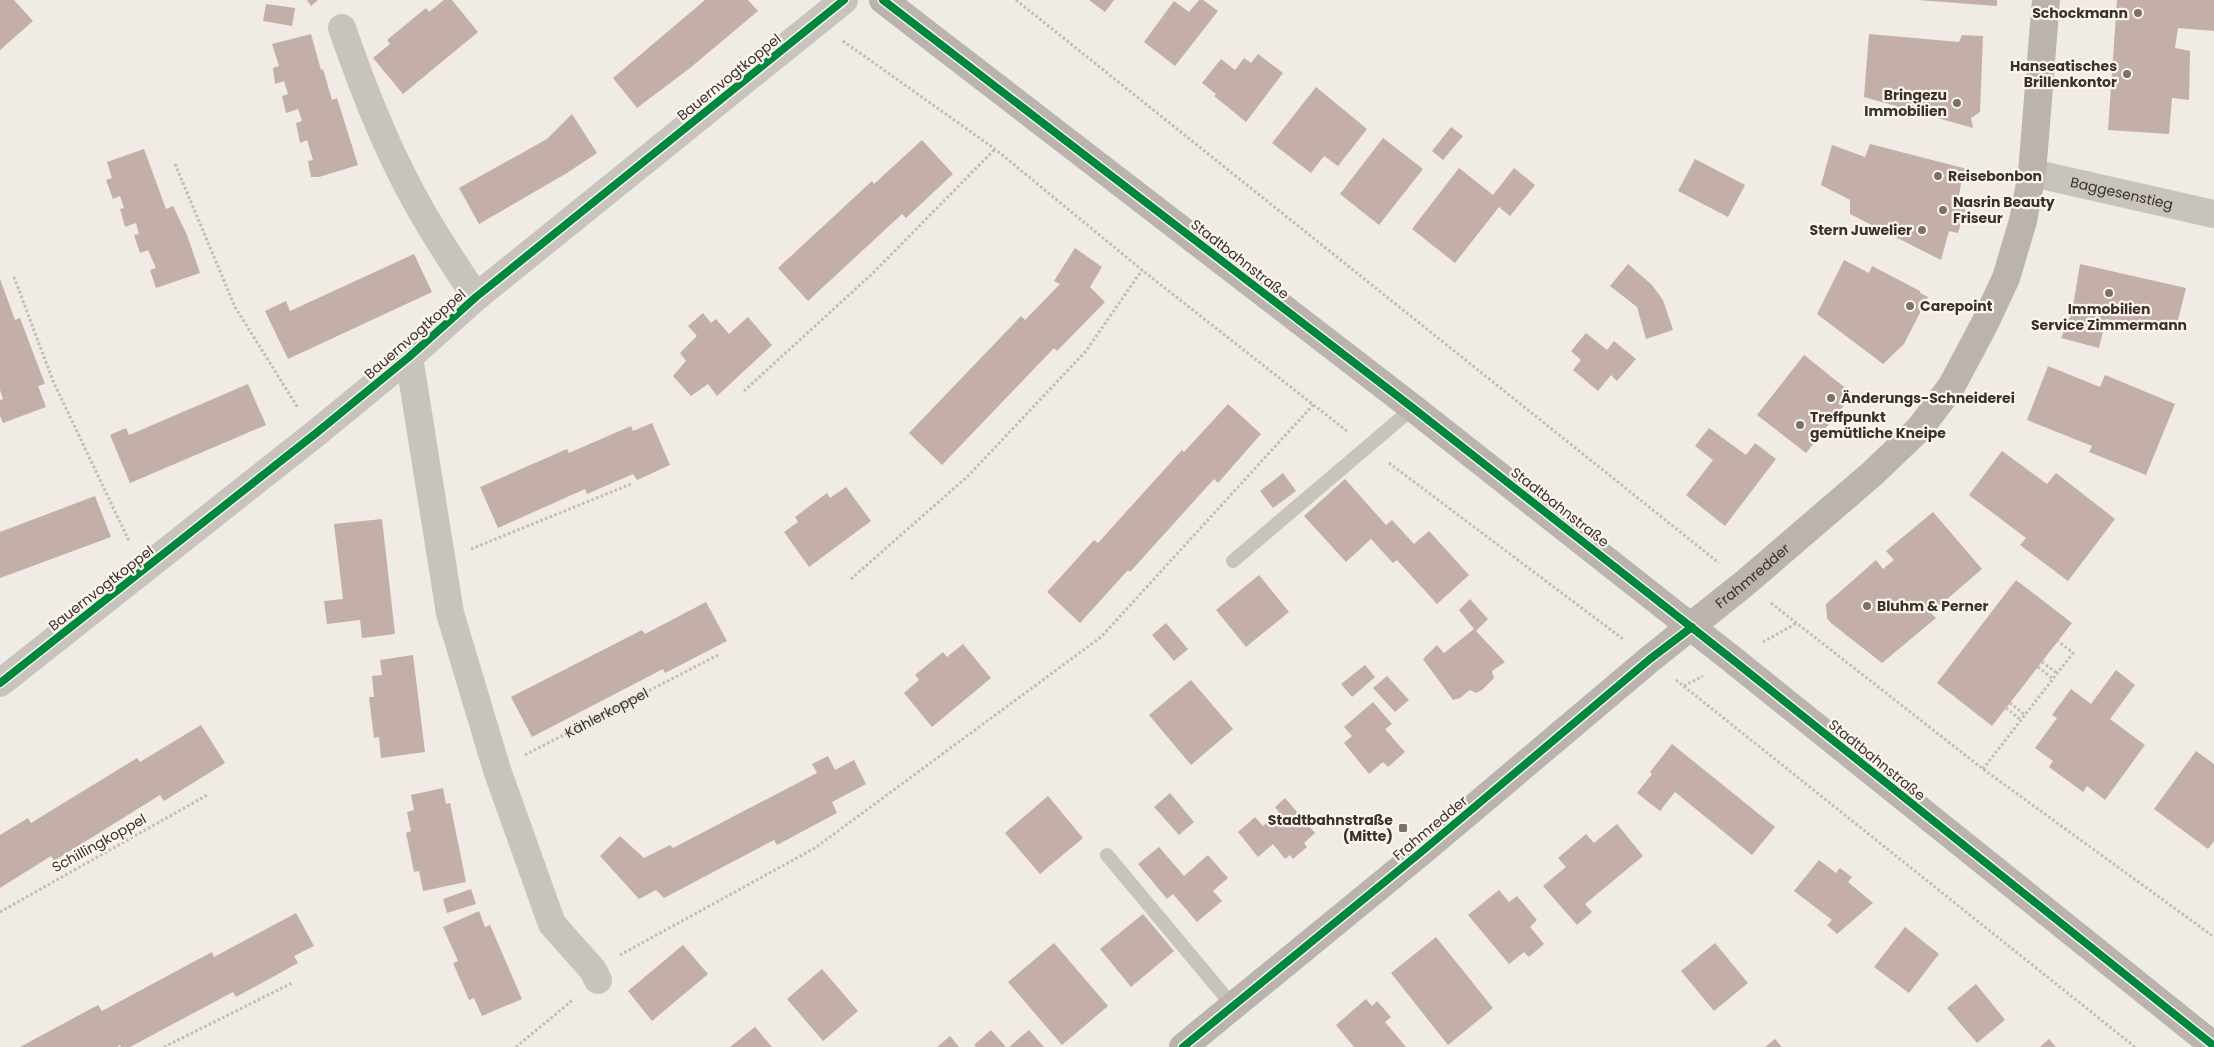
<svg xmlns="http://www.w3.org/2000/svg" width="2214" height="1047" font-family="Poppins,sans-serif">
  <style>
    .building { fill: #c3afa7 }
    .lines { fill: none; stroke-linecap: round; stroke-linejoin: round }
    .path { stroke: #c2bbb6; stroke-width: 3; stroke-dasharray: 2.5 2.5; stroke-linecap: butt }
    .lane { stroke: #c9c3be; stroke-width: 14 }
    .street { stroke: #c9c3be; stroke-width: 28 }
    .secondary { stroke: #bab3ae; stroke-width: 28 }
    .cycleway-casing { stroke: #fbf5ee; stroke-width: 11 }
    .cycleway { stroke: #00873e; stroke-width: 8 }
    .poi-dot { fill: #7a716c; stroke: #fbf5ee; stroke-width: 2 }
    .labels { text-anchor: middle; stroke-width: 4.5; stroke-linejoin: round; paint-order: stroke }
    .poi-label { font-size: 14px; font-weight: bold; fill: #3b302b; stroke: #fbf5ee; text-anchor: start }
    .street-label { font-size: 14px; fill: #3b302b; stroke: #fbf5ee }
  </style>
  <rect width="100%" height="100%" fill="#f0ebe5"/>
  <path class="building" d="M0,0H14L33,21L0,50Z
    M307,0H318L311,6Z
    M444,0H452L478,32L403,94L373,58L390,44L387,40L426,8L429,12Z
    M705,0H748L758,11L690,68L637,108L613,78Z
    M1089,0H1114L1105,12Z
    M1199,0H1203L1218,11L1175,66L1144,42L1174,1L1189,12Z
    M1917,0H1997V6Z
    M2117,0H2214V31L2178,28L2175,48L2190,51L2189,100L2172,98L2169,134L2108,130Z
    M266,4L295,8L292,26L263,21Z
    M311,34L321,70L323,69L332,100L337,98L358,165L319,177H311L308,161L313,160L307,140L300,143L296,123L302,121L298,109L286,113L282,96L288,94L284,81L275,84L273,68L279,66L272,44Z
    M1869,34L1959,42L1962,35L1983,36L1980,112L1971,118L1973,128L1864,97Z
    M1258,54L1283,73L1246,122L1214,96L1216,94L1202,83L1221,59L1235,70L1244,58L1251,63Z
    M1316,87L1367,129L1338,166L1324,156L1311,173L1272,143Z
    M572,114L597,153L567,173L479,224L459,188L547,139Z
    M1451,127L1463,136L1443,160L1432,151Z
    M1383,138L1423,169L1379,225L1340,194Z
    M922,140L953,174L906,218L902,214L808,301L778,268L872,181L874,184Z
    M1870,144L1967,169L1961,184L1958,201L1967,204L1958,233L1949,231L1941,260L1850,214V200L1821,185L1832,145L1865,157Z
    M144,149L166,209L173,206L187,235L200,273L156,288L150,270L156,268L148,250L140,253L134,235L139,234L136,223L125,227L120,209L124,208L120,196L113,199L106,180L112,178L107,162Z
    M1695,159L1745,185L1728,217L1678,191Z
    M1459,168L1493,195L1514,168L1535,185L1510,216L1499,207L1455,263L1412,229Z
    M1075,248L1102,267L1090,287L1105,302L1057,351L1054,348L942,465L909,433L1021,316L1025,320L1060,284L1054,281Z
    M414,254L432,292L288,359L265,311L286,301L290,311Z
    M1844,260L1869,273L1872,266L1920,291V293L1928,297L1904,344L1883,364L1817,314Z
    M1628,264L1652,285L1663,300L1673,330L1646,339L1637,307L1610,286Z
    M2080,264L2186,288L2175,332L2106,319L2099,348L2061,338L2072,312Z
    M0,279L15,320L20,318L45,384L38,386L46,407L3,423L0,416V400L3,399L0,390Z
    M703,313L711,323L716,319L729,334L748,317L772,345L717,396L708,384L691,396L673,376L686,361L680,353L697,336L688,326Z
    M1586,333L1607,350L1614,341L1636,359L1617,381L1611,375L1598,391L1573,370L1581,360L1571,351Z
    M1804,355L1853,394L1806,453L1757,415Z
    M2048,366L2100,387L2105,375L2175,404L2146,475L2089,452L2092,446L2027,420Z
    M248,384L266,425L130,483L110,435L126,428L129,435Z
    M1228,404L1261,434L1218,483L1214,479L1130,572L1128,570L1080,623L1047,592L1094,540L1098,543L1182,450L1184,452Z
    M652,423L670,465L637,480L633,474L587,494L585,489L498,528L480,487L567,449L569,453L631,426L633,431Z
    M1709,428L1746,455L1755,443L1776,459L1725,526L1686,495L1713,460L1695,446Z
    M2002,451L2047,484L2056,473L2115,519L2068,581L2020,545L2026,538L1969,495Z
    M1283,473L1296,491L1273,508L1260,491Z
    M1345,479L1386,525L1392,520L1414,544L1429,531L1469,575L1437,604L1397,560L1393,563L1371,539L1346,562L1304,516Z
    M846,487L871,521L809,567L784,532L798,522L795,517L827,493L830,498Z
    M95,496L111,537L0,578V532Z
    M1933,512L1982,569L1931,613L1936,618L1882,663L1831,623L1827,618L1826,604L1876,560L1883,569L1894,560L1886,551Z
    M382,519L395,634L362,638L360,620L327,624L324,601L343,599L334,524Z
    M1259,575L1289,612L1246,647L1216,610Z
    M2016,580L2072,623L1992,726L1937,683Z
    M1470,599L1488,619L1476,631L1505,662L1492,671L1494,678L1482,690L1476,693L1470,690L1460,698L1453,700L1423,659L1437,645L1444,653L1474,629L1459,610Z
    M706,602L727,641L665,673L663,669L532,737L511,697L642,630L645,634Z
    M1166,623L1188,649L1174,661L1152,635Z
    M963,644L991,678L932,727L904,693L919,680L915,675L943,652L947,657Z
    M413,655L425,752L381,758L379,737L374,738L369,697H374L372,676L382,675L380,660Z
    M1365,665L1375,677L1352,697L1341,684Z
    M2116,670L2135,685L2110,719L2145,745L2105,800L2087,786L2083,792L2049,767L2053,761L2035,748L2057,718L2052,715L2071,689L2091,704Z
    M1387,676L1409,700L1395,712L1373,688Z
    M1191,680L1233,729L1191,765L1149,715Z
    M1373,702L1392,724L1385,729L1405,752L1388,767L1383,762L1369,774L1344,743L1352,736L1344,727Z
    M201,725L225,763L164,801L160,795L54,861L51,856L0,888V835L28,818L31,823L137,758L140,762Z
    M1672,744L1775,827L1752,855L1675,792L1660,811L1637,793L1652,774L1650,772Z
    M2196,751L2214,764V841L2208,849L2154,809Z
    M828,756L835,770L854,760L866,784L832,802L837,813L777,845L774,840L664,898L656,890L639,899L600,856L620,836L644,858L670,845L673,848L817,773L812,764Z
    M443,788L446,804L450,803L466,882L423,891L419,871L414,872L410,852L406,833L411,831L407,812L414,810L411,795Z
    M1170,793L1194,822L1179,835L1154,807Z
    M1048,796L1083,838L1040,874L1005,833Z
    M1285,798L1315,833L1304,843L1307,847L1293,859L1290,855L1285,859L1273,844L1258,857L1238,832L1255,817L1263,826L1279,812L1275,807Z
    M1617,824L1643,856L1585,904L1592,912L1577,925L1543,886L1566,867L1558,858L1586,834L1594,843Z
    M1159,847L1184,876L1208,855L1228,878L1213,891L1222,901L1197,922L1173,894L1167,899L1138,864Z
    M1819,860L1836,873L1840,868L1852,877L1848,882L1873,903L1837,934L1827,925L1832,920L1794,891Z
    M471,889L476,904L447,913L443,899Z
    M1499,890L1509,902L1517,896L1537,920L1530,927L1544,944L1529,957L1524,952L1509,964L1468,915Z
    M479,911L485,927L490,925L522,999L482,1016L474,998L469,1000L453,963L458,961L443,927Z
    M296,913L314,946L294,956L298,963L236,997L233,992L130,1047H121L120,1045L117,1047H20L98,1005L102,1011L212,952L214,957Z
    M1143,914L1174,951L1131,987L1100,949Z
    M1905,927L1939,954L1909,993L1874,967Z
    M1436,937L1493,1008L1448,1045L1391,973Z
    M1054,943L1108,1006L1062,1045L1008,982Z
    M1715,943L1748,983L1714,1011L1681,971Z
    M683,945L708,974L652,1021L628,991Z
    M822,969L858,1011L823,1041L787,999Z
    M1976,984L2005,1020L1977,1043L1947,1008Z
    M1366,999L1372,1006L1377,1001L1391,1017L1385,1022L1406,1047H1354L1336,1025Z
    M755,1027L772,1047H730Z
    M991,1030L1006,1047H976L974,1045Z
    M1029,1030L1044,1047H1009Z
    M950,1036L959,1047H937Z
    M1775,1039L1782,1047H1765Z
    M2049,1039L2056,1047H2040Z"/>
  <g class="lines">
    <g class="path">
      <path d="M1016,0L1719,563"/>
      <path d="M843,41L995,149L1142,270L1348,432"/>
      <path d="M175,164L235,307L298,408"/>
      <path d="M14,277L53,381L129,541"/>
      <path d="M744,391L873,273L995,149"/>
      <path d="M1389,463L1623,639"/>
      <path d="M471,549L631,484"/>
      <path d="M851,579L968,476L1086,351L1142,270"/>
      <path d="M1771,603L1983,769L2214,937"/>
      <path d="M1763,642L1797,623"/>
      <path d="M2042,662L2057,673"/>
      <path d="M2038,667L2053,679"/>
      <path d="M1676,680L2135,1047"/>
      <path d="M1684,686L1703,676"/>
      <path d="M2010,703L2025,715"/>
      <path d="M2006,708L2021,720"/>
      <path id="s1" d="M525,755L718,655"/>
      <path d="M1983,769L2073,653L2058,641"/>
      <path d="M0,912L209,794"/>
      <path d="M620,955L815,848L1101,637L1313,405"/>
      <path d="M164,1047L292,983"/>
      <path d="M516,1047L574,999"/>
    </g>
    <path class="lane" d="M1233,561L1413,408
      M1107,855L1233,1006"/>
    <g class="street">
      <path d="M342,28C363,88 386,148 417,203C435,236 456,267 476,297"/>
      <path id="s2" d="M2032,173L2214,214"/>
      <path d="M409,357L450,613L497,770L552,924L593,970L598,980"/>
      <path d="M0,683L315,434L409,357L476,297L844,0"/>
    </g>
    <g class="secondary">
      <path d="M883,0L1413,408L1733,660L2214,1046"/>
      <path id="s3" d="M1183,1047L1420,853L1650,659L1745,583L1873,473L1920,428L1951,387L1984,325L2006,278L2023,221L2032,173L2046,0"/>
    </g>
    <g class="cycleway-casing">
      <path id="cycleway" d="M883,0L1413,408L1733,660L2214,1046
        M0,683L315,434L409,357L476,297L844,0
        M1183,1047L1420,853L1650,659L1692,627"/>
    </g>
    <use href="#cycleway" class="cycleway"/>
  </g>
  <g class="poi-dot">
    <circle cx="2138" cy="13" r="5"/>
    <circle cx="2127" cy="74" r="5"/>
    <circle cx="1957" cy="103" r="5"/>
    <circle cx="1938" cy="176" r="5"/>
    <circle cx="1943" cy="210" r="5"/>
    <circle cx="1922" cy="230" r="5"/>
    <circle cx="2109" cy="293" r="5"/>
    <circle cx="1910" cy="306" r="5"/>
    <circle cx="1831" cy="398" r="5"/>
    <circle cx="1800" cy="425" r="5"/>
    <circle cx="1867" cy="606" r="5"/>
    <rect x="1398" y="823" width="10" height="10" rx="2.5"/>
  </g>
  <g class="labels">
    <g class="poi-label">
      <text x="2128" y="18" text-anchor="end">Schockmann</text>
      <text x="2117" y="71" text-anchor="end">Hanseatisches<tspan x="2117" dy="16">Brillenkontor</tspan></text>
      <text x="1947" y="100" text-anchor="end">Bringezu<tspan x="1947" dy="16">Immobilien</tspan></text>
      <text x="1948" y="181">Reisebonbon</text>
      <text x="1953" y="207">Nasrin Beauty<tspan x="1953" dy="16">Friseur</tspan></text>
      <text x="1912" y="235" text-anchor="end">Stern Juwelier</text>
      <text x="1920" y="311">Carepoint</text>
      <text x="2109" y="314" text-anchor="middle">Immobilien<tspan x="2109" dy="16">Service Zimmermann</tspan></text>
      <text x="1841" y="403">Änderungs-Schneiderei</text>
      <text x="1810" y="422">Treffpunkt<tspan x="1810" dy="16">gemütliche Kneipe</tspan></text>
      <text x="1877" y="611">Bluhm &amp; Perner</text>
      <text x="1393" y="825" text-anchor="end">Stadtbahnstraße<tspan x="1393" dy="16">(Mitte)</tspan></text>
    </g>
    <g class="street-label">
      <text transform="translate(729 77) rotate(-39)" y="5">Bauernvogtkoppel</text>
      <text dy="5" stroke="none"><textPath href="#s2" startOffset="92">Baggesenstieg</textPath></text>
      <text transform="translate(1240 259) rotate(38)" y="5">Stadtbahnstraße</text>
      <text transform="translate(415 334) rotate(-41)" y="5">Bauernvogtkoppel</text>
      <text transform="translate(1560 507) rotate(38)" y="5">Stadtbahnstraße</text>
      <text dy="5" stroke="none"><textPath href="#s3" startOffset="739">Frahmredder</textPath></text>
      <text transform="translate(101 588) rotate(-38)" y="5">Bauernvogtkoppel</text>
      <text dy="5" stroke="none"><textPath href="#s1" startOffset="92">Kählerkoppel</textPath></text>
      <text transform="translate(1877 760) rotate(39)" y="5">Stadtbahnstraße</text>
      <text transform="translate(1430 828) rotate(-40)" y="5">Frahmredder</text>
      <text transform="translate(99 843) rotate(-29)" y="5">Schillingkoppel</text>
    </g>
  </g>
</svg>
